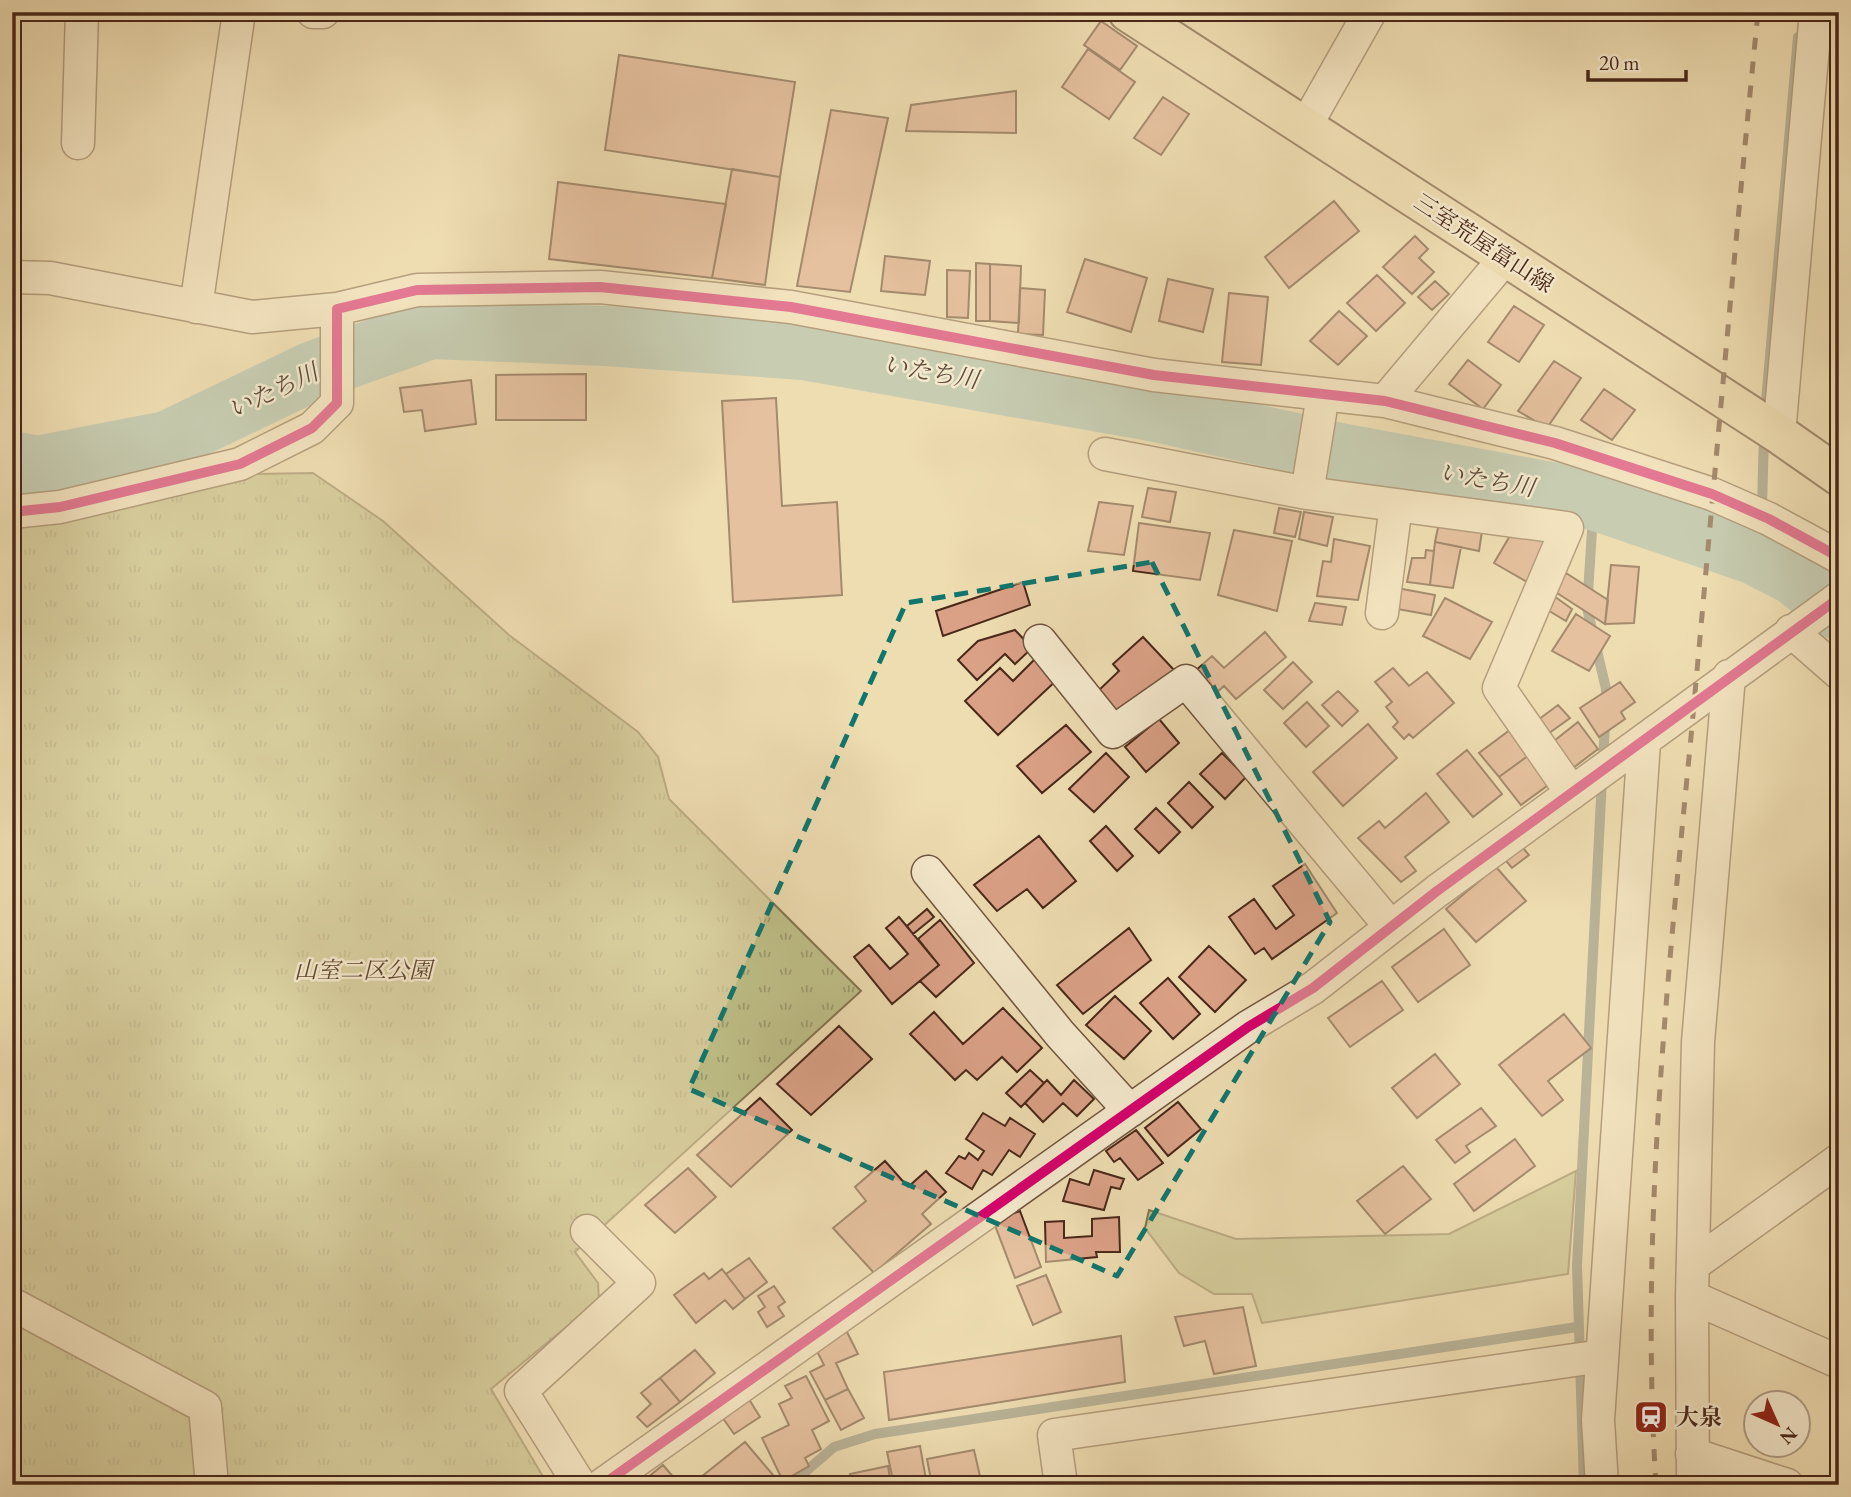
<svg xmlns="http://www.w3.org/2000/svg" width="1851" height="1497" font-family="'EB Garamond','Noto Serif JP',serif">
  <style>
    .green { fill: #bfbf88; stroke: #847450; stroke-width: 2 }
    .park { fill: url(#park-tufts); stroke: #847450; stroke-width: 2 }
    .lines { fill: none; stroke-linecap: round; stroke-linejoin: round }
    .stream { stroke: #7a8075; stroke-width: 10 }
    .river { stroke: #9abbb2; stroke-width: 60 }
    .building { fill: #dba187; stroke: #492819; stroke-width: 2 }
    .minor-casing { stroke: #72553f; stroke-width: 35 }
    .major-casing { stroke: #492819; stroke-width: 42 }
    .minor { stroke: #f5e9cd; stroke-width: 32 }
    .major { stroke: #efddb2; stroke-width: 38 }
    .rail { stroke: #492819; stroke-width: 5; stroke-dasharray: 12 12; stroke-linecap: butt }
    .cycleway-casing { stroke: #f5e9cd; stroke-width: 15 }
    .cycleway { stroke: #d6006c; stroke-width: 10 }
    .marked { fill: none; stroke: #0f766e; stroke-width: 5; stroke-dasharray: 14 9; stroke-linejoin: round }
    .labels { text-anchor: middle; stroke-width: 5; stroke-linejoin: round; paint-order: stroke }
    .street-label { font-size: 23px; fill: #492819; stroke: #f5e9cd }
    .park-label { font-size: 23px; font-style: italic; fill: #61462f; stroke: #f5e9cd }
    .poi-label { font-size: 23px; font-weight: bold; fill: #492819; stroke: #f5e9cd; text-anchor: start }
    .water-label { font-size: 24px; font-style: italic; fill: #5d4d3f; stroke: #f5e9cd }
  </style>
  <defs>
    <pattern id="park-tufts" width="24" height="20" patternUnits="userSpaceOnUse" patternTransform="scale(1.75)"><rect width="24" height="20" fill="#bfbf88"/><path d="M3 7l-1-3M5 7V3M7 7l1-3M15 17l-1-3M17 17v-4M19 17l1-3" fill="none" stroke="#9d9b6e"/></pattern>
  </defs>
  <rect width="100%" height="100%" fill="#efddb2"/>
  <filter id="stains"><feTurbulence type="fractalNoise" baseFrequency=".00286" numOctaves="4"/><feColorMatrix values="0 0 0 0 .2 0 0 0 0 .09 0 0 0 0 .02 0 0 0 .5 -.17"/></filter>
  <radialGradient id="worn" r=".72"><stop offset=".6" stop-color="#630" stop-opacity="0"/><stop offset="1" stop-color="#630" stop-opacity=".3"/></radialGradient>
  <path class="green" d="M1576,1171L1568,1274L1262,1323L1252,1294H1214L1179,1273L1145,1228L1149,1210L1236,1239L1449,1234Z"/>
  <path class="park" d="M313,473L383,521L509,635L638,732L658,757L669,799L861,991L575,1252L598,1283L599,1300L491,1389L548,1485H12V525L255,474Z"/>
  <g class="lines">
    <path class="stream" d="M1765,413L1798,37
      M1594,500L1587,608L1606,689V701
      M1753,554L1762,507L1764,435
      M1603,761L1605,723
      M790,1485L834,1447L875,1434L1577,1327
      M1584,1485L1577,1266L1602,779"/>
    <path class="river" d="M12,461L37,466L167,441L313,371L431,329L606,336L803,350L1151,411L1340,453L1594,500L1753,554L1794,575L1839,610"/>
  </g>
  <path class="building" d="M1101,21L1137,46L1120,70L1084,45Z
    M1088,49L1135,82L1109,119L1062,87Z
    M619,55L795,82L780,177L605,150Z
    M1016,91V133L906,131L911,105Z
    M1163,97L1189,114L1161,155L1134,138Z
    M831,110L888,118L850,292L797,286Z
    M732,169L780,177L765,285L712,278Z
    M558,182L726,204L712,278L549,259Z
    M1334,201L1359,231L1289,288L1265,257Z
    M1415,236L1428,249L1419,258L1434,272L1412,294L1383,267Z
    M885,256L930,261L925,295L881,291Z
    M1085,259L1147,278L1131,332L1067,312Z
    M976,263L990,264V321H976Z
    M990,264L1021,266L1019,323L990,321Z
    M947,270L970,271L968,318L947,317Z
    M1377,275L1405,303L1376,331L1347,303Z
    M1168,279L1213,289L1203,332L1159,321Z
    M1435,281L1449,294L1432,310L1418,297Z
    M1020,288L1045,290L1043,335L1018,334Z
    M1229,293L1268,297L1261,365L1222,362Z
    M1514,306L1544,325L1519,362L1488,342Z
    M1339,311L1367,336L1338,365L1310,341Z
    M1468,360L1501,385L1483,409L1449,384Z
    M1554,361L1581,378L1547,428L1518,411Z
    M586,374V420H496V375Z
    M471,380L476,424L425,431L422,410L404,412L400,388Z
    M1604,389L1635,410L1612,440L1581,420Z
    M776,398L782,506L837,502L842,595L733,602L722,401Z
    M1148,488L1176,492L1170,522L1142,517Z
    M1099,502L1133,506L1124,555L1088,551Z
    M1279,508L1301,512L1295,537L1274,533Z
    M1304,512L1333,517L1327,546L1299,539Z
    M1139,523L1210,533L1200,580L1133,571Z
    M1439,523L1482,531L1479,551L1435,542Z
    M1514,529L1531,533L1552,545L1529,583L1494,563Z
    M1234,530L1292,541L1277,611L1218,595Z
    M1334,539L1370,546L1358,600L1317,596L1323,561L1331,562Z
    M1435,542L1461,547L1453,588L1430,585Z
    M1426,550L1434,551L1430,585L1407,582L1412,558H1425Z
    M1611,565L1639,567L1634,623L1605,624Z
    M1566,573L1608,600L1605,624L1554,591Z
    M1023,582L1030,605L943,636L936,611Z
    M1397,588L1435,595L1431,615L1392,608Z
    M1554,596L1572,609L1566,621L1546,609Z
    M1445,598L1492,622L1470,659L1423,636Z
    M1315,603L1346,607L1342,625L1309,621Z
    M1576,614L1610,636L1589,671L1552,651Z
    M1015,630L1032,648L1015,664L1005,654L977,680L958,660L978,641Z
    M1265,632L1286,657L1236,699L1224,686L1215,694L1195,671L1212,656L1224,668Z
    M1143,637L1174,670L1121,719L1096,693L1119,671L1113,664Z
    M1037,657L1059,678L998,735L965,701L1000,668L1013,681Z
    M1293,662L1312,682L1283,709L1264,690Z
    M1393,668L1409,686L1427,672L1454,703L1413,738L1409,734L1404,739L1393,727L1398,722L1386,707L1392,702L1375,682Z
    M1620,682L1635,702L1621,712L1625,719L1599,737L1580,708Z
    M1338,691L1358,711L1342,726L1322,705Z
    M1307,702L1329,726L1306,747L1284,723Z
    M1558,705L1570,718L1541,739L1530,726Z
    M1159,719L1179,743L1146,772L1125,747Z
    M1578,722L1598,749L1569,771L1549,745Z
    M1368,724L1397,758L1343,806L1313,772Z
    M1066,725L1091,752L1042,793L1017,766Z
    M1510,730L1529,755L1499,777L1479,753Z
    M1467,750L1502,794L1473,817L1437,774Z
    M1106,753L1129,777L1094,812L1069,789Z
    M1222,753L1246,777L1225,799L1200,774Z
    M1529,755L1551,783L1521,805L1499,777Z
    M1189,782L1213,807L1192,828L1168,803Z
    M1426,793L1449,822L1405,857L1416,871L1401,882L1358,838L1379,821L1385,828Z
    M1156,808L1180,832L1159,853L1135,829Z
    M1106,826L1133,856L1117,871L1090,841Z
    M1039,836L1076,881L1043,908L1027,889L997,911L974,885Z
    M1518,842L1529,855L1512,868L1501,855Z
    M1305,864L1337,913L1272,959L1264,948L1255,954L1229,917L1254,899L1276,929L1294,915L1273,886Z
    M1496,867L1526,901L1476,942L1446,909Z
    M927,909L934,917L913,934L907,926Z
    M899,917L939,965L892,1004L854,957L869,945L890,969L908,954L886,928Z
    M940,920L974,963L936,997L920,981L939,965L918,939Z
    M1129,928L1151,960L1083,1014L1057,985Z
    M1444,929L1470,965L1418,1002L1392,967Z
    M1209,946L1246,980L1215,1012L1179,977Z
    M1168,978L1200,1014L1173,1039L1140,1003Z
    M1382,981L1403,1010L1350,1047L1328,1018Z
    M1115,996L1151,1031L1124,1059L1086,1025Z
    M1003,1008L1042,1048L1017,1072L1002,1057L977,1080L966,1070L955,1080L910,1034L934,1012L963,1044Z
    M1564,1014L1591,1048L1548,1081L1563,1100L1542,1116L1499,1065Z
    M839,1026L872,1059L811,1115L777,1084Z
    M1435,1054L1460,1084L1417,1118L1392,1088Z
    M1030,1070L1044,1083L1021,1107L1006,1093Z
    M1047,1080L1061,1095L1074,1080L1094,1099L1077,1116L1063,1103L1043,1122L1025,1103Z
    M760,1098L792,1130L731,1187L697,1155Z
    M1178,1102L1201,1129L1168,1156L1145,1128Z
    M1481,1108L1496,1126L1466,1146L1470,1152L1455,1163L1436,1140Z
    M983,1113L1005,1126L1010,1118L1035,1134L1020,1157L1009,1150L992,1175L983,1170L972,1189L946,1173L959,1156L965,1159L969,1153L978,1160L984,1151L966,1139Z
    M1136,1130L1163,1163L1138,1180L1120,1158L1114,1162L1106,1151Z
    M1515,1139L1535,1166L1474,1211L1454,1184Z
    M885,1161L908,1187L926,1171L946,1192L922,1214L931,1224L874,1273L833,1228L866,1201L855,1187Z
    M1403,1166L1431,1199L1385,1234L1357,1201Z
    M688,1168L716,1197L675,1233L645,1205Z
    M1094,1170L1124,1179L1120,1189L1111,1187L1104,1210L1063,1201L1070,1179L1089,1185Z
    M1020,1211L1041,1267L1015,1278L993,1220Z
    M1119,1217L1120,1252H1096L1097,1257L1046,1262L1045,1222L1064,1221V1238L1092,1236V1219Z
    M749,1258L767,1282L745,1299L726,1274Z
    M722,1269L745,1299L733,1309L725,1300L696,1323L674,1295L704,1273L709,1279Z
    M1046,1275L1061,1312L1033,1325L1017,1286Z
    M774,1286L785,1302L778,1307L784,1316L767,1327L758,1312L765,1307L758,1296Z
    M1243,1307L1256,1366L1214,1374L1205,1341L1184,1346L1175,1317Z
    M846,1330L858,1354L836,1363L848,1389L825,1400L810,1372L824,1365L813,1343Z
    M1121,1336L1125,1382L889,1420L884,1372Z
    M695,1350L715,1373L680,1402L660,1378Z
    M806,1376L829,1421L812,1430L821,1449L805,1458L809,1466L783,1481L762,1438L789,1425L779,1404L792,1398L785,1386Z
    M660,1378L680,1402L647,1427L637,1417L651,1404L641,1393Z
    M848,1389L864,1418L841,1430L825,1400Z
    M747,1396L760,1417L734,1434L720,1414Z
    M745,1442L773,1475L761,1485H691Z
    M920,1446L927,1485H894L887,1452Z
    M974,1450L982,1485H932L927,1459Z
    M663,1465L680,1485L641,1483Z
    M888,1466L891,1485H852L850,1474Z"/>
  <g class="lines">
    <g class="minor-casing">
      <path id="minor" d="M313,12H323
        M1305,127L1370,12
        M78,143L82,12
        M12,277L50,278L252,317L337,309L417,290L600,287L791,307L1154,375L1385,401L1555,443L1712,494L1769,519L1839,557
        M196,307L239,12
        M1385,401L1506,257
        M1779,434L1816,12
        M1105,454L1307,493L1567,528L1499,688L1572,793
        M1307,493L1323,395
        M12,512L60,507L240,464L312,428L337,403V309
        M1382,613L1396,505
        M1791,631L1839,673
        M1040,641L1113,732L1186,681L1391,927
        M928,872L1060,1034L1130,1111
        M1693,1265L1839,1160
        M1692,1297L1839,1362
        M12,1304L205,1407L212,1485
        M1692,1454L1787,1485
        M580,1485L521,1391L639,1283L587,1231
        M602,1485L1248,1027L1313,988L1437,891L1839,598
        M1061,1485L1054,1435L1602,1356
        M1602,1485L1598,1420L1644,742
        M1693,1485L1692,1297L1698,1042L1729,676"/>
    </g>
    <g class="major-casing">
      <path id="major" d="M1128,12L1779,434L1839,476"/>
    </g>
    <use href="#minor" class="minor"/>
    <use href="#major" class="major"/>
    <path class="rail" d="M1656,1485C1640,1236 1667,984 1691,737C1713,495 1734,254 1758,12"/>
    <g class="cycleway-casing">
      <path id="cycleway" d="M12,512L60,507L240,464L312,428L337,403V309L417,290L600,287L791,307L1154,375L1385,401L1555,443L1712,494L1769,519L1839,557
        M602,1485L1248,1027L1313,988L1437,891L1839,598"/>
    </g>
    <use href="#cycleway" class="cycleway"/>
  </g>
  <path d="M0 0H1851V1497H0ZM1152,562L1330,922L1117,1276L689,1089L906,603Z" fill="#efddb2" fill-opacity=".55" fill-rule="evenodd"/>
  <path class="marked" d="M1152,562L1330,922L1117,1276L689,1089L906,603Z"/>
  <defs>
    <g id="station-square" transform="scale(1.75)"><rect x="-9" y="-9" width="18" height="18" rx="4" fill="#8f2418" stroke="#f5e9cd"/><path d="M-3-6H3Q5-6 5-4V2Q5 4 3 4L4.5 6H3L1.5 4h-3L-3 6H-4.5L-3 4Q-5 4-5 2V-4Q-5-6-3-6ZM-3.5-4v3h7v-3ZM-3.5 1v1.5H-2V1ZM2 1v1.5H3.5V1Z" fill="#fff"/></g>
  </defs>
  <g fill-rule="evenodd">
    <use href="#station-square" x="1651" y="1417"/>
  </g>
  <g class="labels">
    <g class="street-label">
      <text transform="translate(1484 243) rotate(33)" y="8">三室荒屋富山線</text>
    </g>
    <g class="park-label">
      <text x="363" y="978">山室二区公園</text>
    </g>
    <g class="poi-label">
      <text x="1676" y="1425">大泉</text>
    </g>
    <g class="water-label">
      <text transform="translate(931 372) rotate(10)" y="8">いたち川</text>
      <text transform="translate(273 391) rotate(-25)" y="8">いたち川</text>
      <text transform="translate(1487 480) rotate(10)" y="8">いたち川</text>
    </g>
  </g>
  <rect width="1851" height="1497" fill="none" stroke="#efddb2" stroke-width="42"/>
  <rect x="14" y="14" width="1823" height="1469" fill="none" stroke="#492819" stroke-width="3.5"/>
  <rect x="21" y="21" width="1809" height="1455" fill="none" stroke="#492819" stroke-width="2"/>
  <g transform="translate(1777 1424) rotate(135)"><circle r="33" fill="#f5e9cd" stroke="#b09c85" stroke-width="2"/>
  <path d="M0-5L12 26L0 18L-12 26Z" fill="#8f2418"/>
  <text y="-10" font-size="19" font-weight="bold" text-anchor="middle" fill="#492819">N</text>
  </g>
  <path d="M1588 70v10h98v-10" fill="none" stroke="#492819" stroke-width="3.5"/>
  <text x="1599" y="70" font-size="21" fill="#492819" stroke="#f5e9cd" stroke-width="5" paint-order="stroke">20 m</text>
  <rect width="100%" height="100%" filter="url(#stains)"/>
  <rect width="100%" height="100%" fill="url(#worn)"/>
</svg>
